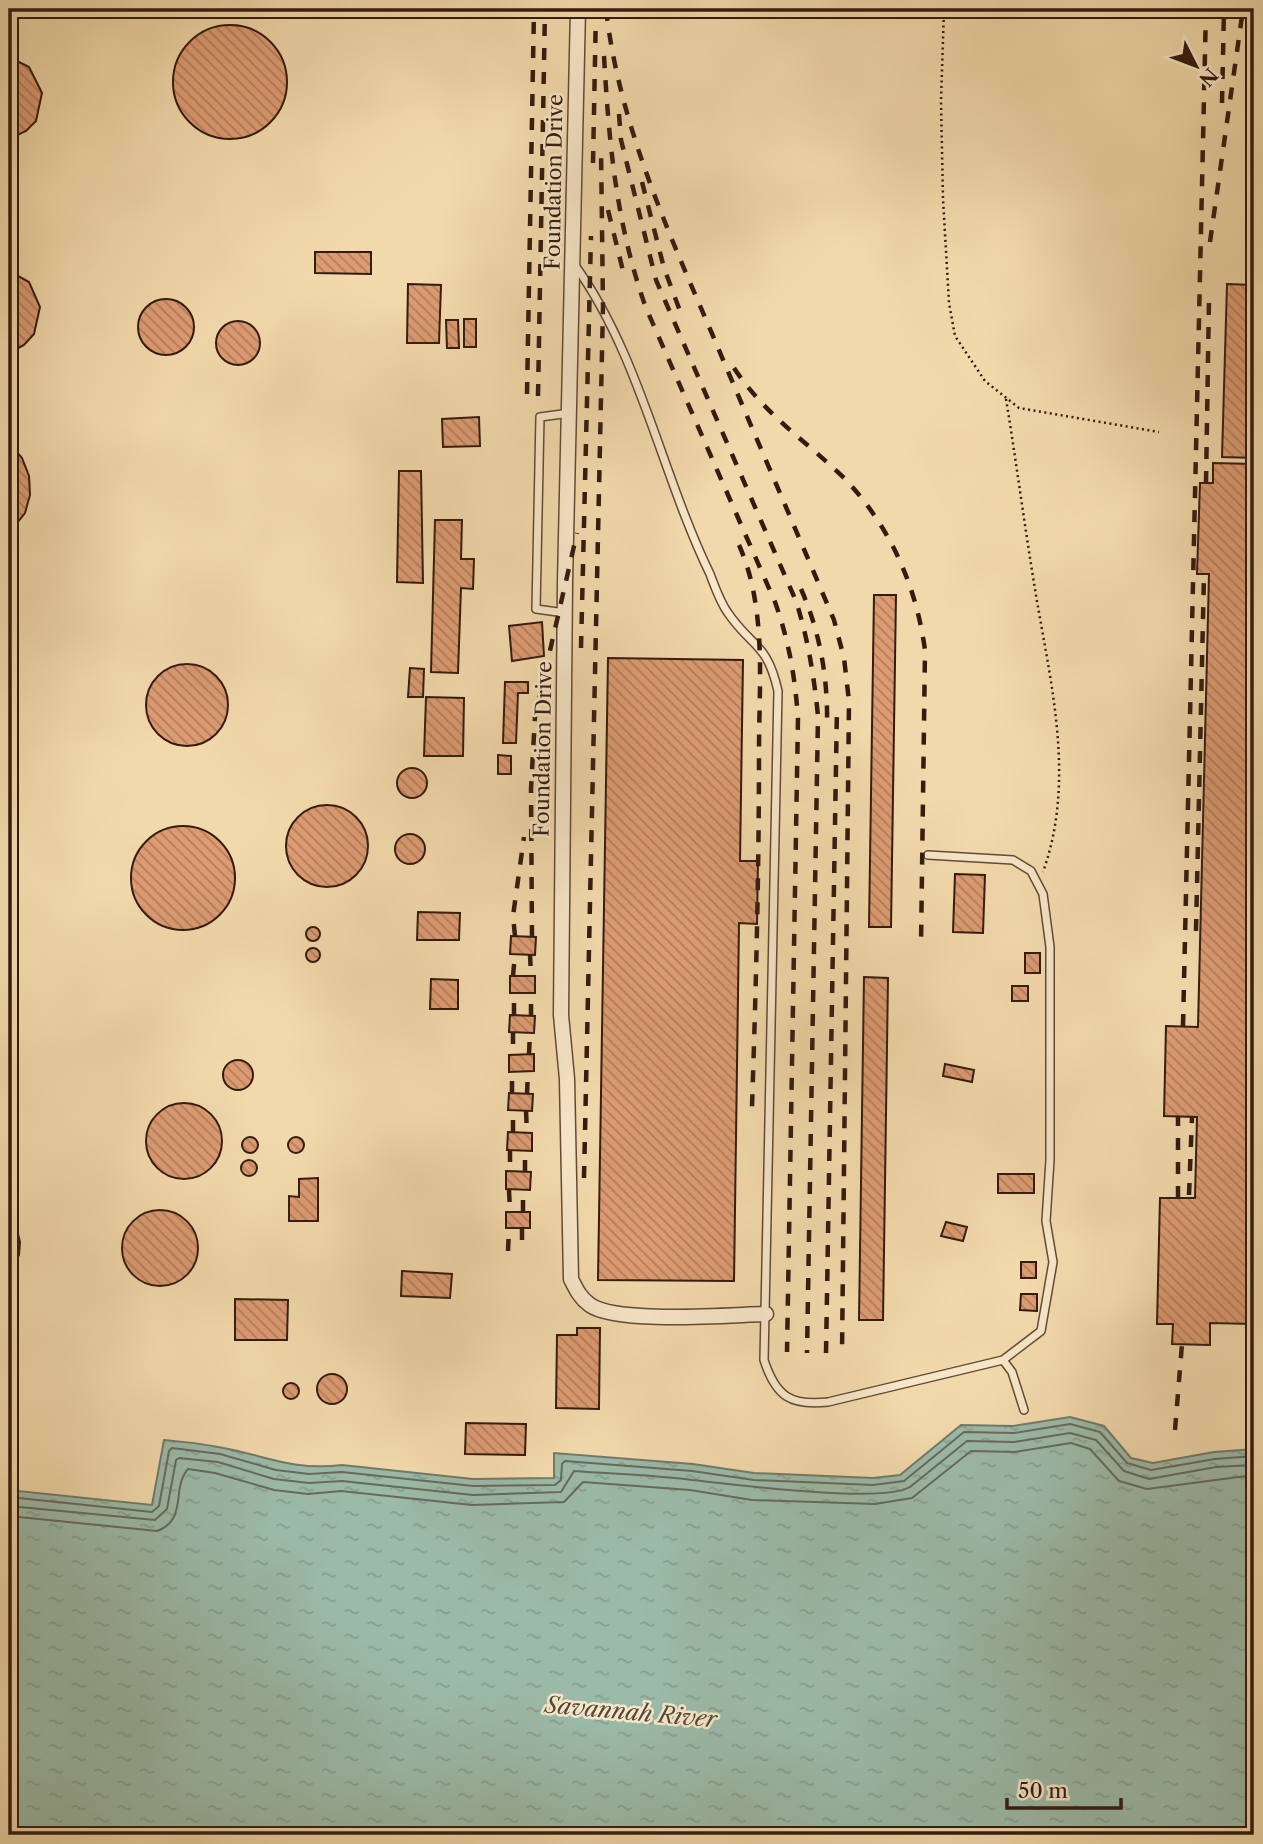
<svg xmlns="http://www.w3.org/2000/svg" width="1263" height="1844" font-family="'Libre Caslon Text',serif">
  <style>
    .water { fill: url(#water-ripples); stroke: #717a6b; stroke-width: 2 }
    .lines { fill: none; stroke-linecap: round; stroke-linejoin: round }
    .shore { stroke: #676a5c; stroke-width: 2 }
    .building { fill: url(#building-back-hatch); stroke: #331b0f; stroke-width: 2 }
    .service-casing { stroke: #634a36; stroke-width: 10 }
    .minor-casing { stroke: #634a36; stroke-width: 17 }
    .path { stroke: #331b0f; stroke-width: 2.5; stroke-dasharray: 2 3.5; stroke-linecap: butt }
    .service { stroke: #f7e6c8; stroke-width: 7 }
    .minor { stroke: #f7e6c8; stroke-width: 14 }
    .rail { stroke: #331b0f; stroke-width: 4.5; stroke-dasharray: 12 12; stroke-linecap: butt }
    .labels { text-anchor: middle; stroke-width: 5; stroke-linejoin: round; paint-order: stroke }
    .street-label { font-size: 21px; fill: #331b0f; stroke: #f7e6c8 }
    .water-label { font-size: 23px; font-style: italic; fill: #524b3d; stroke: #f7e6c8 }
  </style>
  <defs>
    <pattern id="water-ripples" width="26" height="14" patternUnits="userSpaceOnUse" patternTransform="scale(1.75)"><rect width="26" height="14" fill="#9bbaa8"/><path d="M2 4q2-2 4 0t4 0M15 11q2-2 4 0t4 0" fill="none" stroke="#869f8f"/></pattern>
    <pattern id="building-back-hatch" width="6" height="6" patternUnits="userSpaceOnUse" patternTransform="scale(1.75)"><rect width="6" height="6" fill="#dd9b72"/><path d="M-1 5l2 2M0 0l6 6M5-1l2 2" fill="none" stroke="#b47e5c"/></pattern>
  </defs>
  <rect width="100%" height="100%" fill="#f2d9ab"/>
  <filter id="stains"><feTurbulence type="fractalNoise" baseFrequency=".00286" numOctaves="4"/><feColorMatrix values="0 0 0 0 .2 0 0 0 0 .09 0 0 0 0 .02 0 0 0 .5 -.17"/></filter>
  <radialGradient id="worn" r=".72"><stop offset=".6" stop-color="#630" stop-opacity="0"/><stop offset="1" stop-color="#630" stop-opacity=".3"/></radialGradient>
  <path class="water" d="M1070,1417L1104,1426L1131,1458L1153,1463L1214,1452L1254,1449V1835H9V1490L152,1505L164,1440C182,1442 200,1443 218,1447C265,1455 291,1471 342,1465L473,1479L554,1478V1453L693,1464L754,1473L873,1478L900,1475L961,1425L1013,1426Z"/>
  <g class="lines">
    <path class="shore" d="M9,1497L152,1512L159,1506L169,1451L172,1448L220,1454L276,1470L309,1474L342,1472L473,1486L555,1485L561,1480L562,1464L565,1461L692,1471L754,1480L873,1485L904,1481L964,1432L1014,1433L1070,1424L1100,1432L1127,1463L1151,1470L1215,1459L1254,1456
      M9,1506L155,1520L167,1509L176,1460L179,1458L218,1462L274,1479L309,1483L342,1481L473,1495L561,1492L574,1471C613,1474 653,1475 692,1480C731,1484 880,1504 910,1487L967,1441L1014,1442L1070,1433L1096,1440L1124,1471L1149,1479L1216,1467L1254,1465
      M9,1516L157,1531C188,1520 171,1488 188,1469L215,1473L274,1490L308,1494L341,1491L472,1505L564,1502L583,1482L690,1490L752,1500L875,1504L912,1498L971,1451L1015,1452L1071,1443L1090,1449L1119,1481L1147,1489L1254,1475"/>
  </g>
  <path class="building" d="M173 82a57 57 0 1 1 114 0a57 57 0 1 1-114 0Z
    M9,57L29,67L42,93L36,121L26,131L9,139Z
    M315,252H371V274L315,273Z
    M9,271L29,282L40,307L34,334L24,345L9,353Z
    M408,284L441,285L439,343H407Z
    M1227,284L1254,285V458L1222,457Z
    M138 327a28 28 0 1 1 56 0a28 28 0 1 1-56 0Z
    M464,319H476V347H464Z
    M446,320H458L459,348H447Z
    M216 343a22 22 0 1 1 44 0a22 22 0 1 1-44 0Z
    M479,417L480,446L443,447L442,419Z
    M9,443L22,458L29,476L30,495L25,513L9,533Z
    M1213,463L1254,464V1324L1210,1323V1345L1172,1344L1173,1324H1157L1160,1198H1195L1197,1117L1164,1116L1166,1026L1198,1027L1209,574H1197L1200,483H1213Z
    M399,471H421L423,583L397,582Z
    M435,520H462L461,559H474L473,589L461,588L458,673L431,672Z
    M874,595H896L891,927H869Z
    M542,622L544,656L512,661L509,626Z
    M608,658L743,660L740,861H758L757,924L739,923L734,1281L598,1280Z
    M146 705a41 41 0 1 1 82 0a41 41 0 1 1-82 0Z
    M410,668L424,669L423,697H408Z
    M505,682H528V693H518L516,743H503Z
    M426,697L464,698L463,756H424Z
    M498,755L511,756V774H498Z
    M397 783a15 15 0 1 1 30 0a15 15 0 1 1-30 0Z
    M286 846a41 41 0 1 1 82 0a41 41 0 1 1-82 0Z
    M131 878a52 52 0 1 1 104 0a52 52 0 1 1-104 0Z
    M395 849a15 15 0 1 1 30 0a15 15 0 1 1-30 0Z
    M955,874L985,875L983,933L953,932Z
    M418,912L460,913L459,940H417Z
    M306 934a7 7 0 1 1 14 0a7 7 0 1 1-14 0Z
    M511,936L536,937L535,955L510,954Z
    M306 955a7 7 0 1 1 14 0a7 7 0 1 1-14 0Z
    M1025,953H1040V973H1025Z
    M510,976H535V993H510Z
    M864,977L888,978L883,1320H859Z
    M431,979L458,980V1009H430Z
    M1012,986H1028V1001H1012Z
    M510,1015L535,1016L534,1033L509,1032Z
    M534,1054V1071L509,1072V1055Z
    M223 1075a15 15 0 1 1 30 0a15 15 0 1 1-30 0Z
    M945,1064L974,1070L972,1082L943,1076Z
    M509,1093L533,1094L532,1111L508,1110Z
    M146 1141a38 38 0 1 1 76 0a38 38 0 1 1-76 0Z
    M508,1132L532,1133V1151L507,1150Z
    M242 1145a8 8 0 1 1 16 0a8 8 0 1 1-16 0Z
    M288 1145a8 8 0 1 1 16 0a8 8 0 1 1-16 0Z
    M241 1168a8 8 0 1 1 16 0a8 8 0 1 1-16 0Z
    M506,1171L531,1172L530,1190L506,1189Z
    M998,1174H1034V1193H998Z
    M318,1178V1221H289V1196L299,1197V1179Z
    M122 1248a38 38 0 1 1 76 0a38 38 0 1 1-76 0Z
    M506,1212H530V1228H506Z
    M9,1218L17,1230L20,1242L19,1255L9,1273Z
    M946,1222L967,1227L963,1241L941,1236Z
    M1021,1262H1036V1278H1021Z
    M402,1271L452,1274L450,1298L401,1296Z
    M1021,1294H1037V1311L1020,1310Z
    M235,1299L288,1300L287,1340H235Z
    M577,1328H600L599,1409L556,1408L557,1335H577Z
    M317 1389a15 15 0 1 1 30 0a15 15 0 1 1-30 0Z
    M283 1391a8 8 0 1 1 16 0a8 8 0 1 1-16 0Z
    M466,1423L526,1424L525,1455L465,1454Z"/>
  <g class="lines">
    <g class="service-casing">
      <path id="service" d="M1253,9L1254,90
        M574,264C640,355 661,473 710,574C715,587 720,602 728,613C752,648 767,642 778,691L764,1360C776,1397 791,1406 828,1402L1003,1360L1012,1372L1024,1410
        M565,613L536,609L540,417L570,413
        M928,855L1013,860L1031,871L1043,894L1050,947V1160L1046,1221L1053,1262L1041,1331L1003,1360"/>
    </g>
    <g class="minor-casing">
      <path id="minor" d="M578,9L565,582L561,1015L567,1079L571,1279C576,1289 580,1298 590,1305C617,1324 728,1315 766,1314"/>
    </g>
    <path class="path" d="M944,9L941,101L943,199L949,303L955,336L985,381L1019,408L1159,432
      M1006,399C1016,460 1024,522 1034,583C1049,678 1077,777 1043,872"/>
    <use href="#service" class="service"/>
    <use href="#minor" class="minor"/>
    <path class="rail" d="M606,9C619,124 668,231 713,336C753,431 794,525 834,620L844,658L849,701L842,1354
      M604,56C609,143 616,224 646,308L775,602C789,641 795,677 798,718L787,1352
      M1222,103L1224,9
      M619,114L621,140L656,280L796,601C808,639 814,676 818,716L807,1353
      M593,163L596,9
      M642,182L664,268L683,319
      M608,210L624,275
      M1210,242L1243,9
      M734,368C765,415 805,440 844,478C890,526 916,585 925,650L921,946
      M527,394L534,9
      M538,396L545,9
      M1206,483L1209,299
      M739,545C767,608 759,683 759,750C759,869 756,988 752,1107
      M801,589C820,632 828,678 827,725
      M581,648L591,236
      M1196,931L1204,574
      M515,936L513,916L524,837
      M532,937L531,789L535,716L577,533
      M530,954L531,976
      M513,976L515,954
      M514,1015V993
      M531,1016V993
      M1183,1026L1206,9
      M513,1032V1055
      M529,1054L530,1033
      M512,1093V1072
      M527,1094L528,1071
      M526,1111L527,1133
      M513,1132V1110
      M510,1150V1172
      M525,1172V1151
      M584,1178L603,306L601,149
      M509,1190L510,1212
      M1189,1195L1192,1117
      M1178,1198V1116
      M523,1212V1190
      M522,1228V1252
      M508,1251L509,1229
      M826,1353L837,707
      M1175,1430L1182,1344"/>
  </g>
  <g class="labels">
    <g class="street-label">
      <text transform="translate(554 182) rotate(-89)" y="7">Foundation Drive</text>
      <text transform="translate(543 749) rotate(-89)" y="7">Foundation Drive</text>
    </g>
    <g class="water-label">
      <text transform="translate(631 1712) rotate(5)" y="8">Savannah River</text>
    </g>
  </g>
  <rect width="1263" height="1844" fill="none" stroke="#f2d9ab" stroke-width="35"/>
  <rect x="10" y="10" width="1242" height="1823" fill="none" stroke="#331b0f" stroke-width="3.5"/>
  <rect x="18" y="18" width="1228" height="1809" fill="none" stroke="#331b0f" stroke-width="2"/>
  <g transform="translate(1196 66) rotate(132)" stroke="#f7e6c8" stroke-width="5" paint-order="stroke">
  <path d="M0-5L12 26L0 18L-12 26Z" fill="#331b0f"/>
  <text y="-10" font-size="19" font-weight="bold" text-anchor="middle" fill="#331b0f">N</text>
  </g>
  <path d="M1007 1798v10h114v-10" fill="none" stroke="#331b0f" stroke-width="3.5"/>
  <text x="1018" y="1798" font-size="21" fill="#331b0f" stroke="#f7e6c8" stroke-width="5" paint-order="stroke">50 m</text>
  <rect width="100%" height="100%" filter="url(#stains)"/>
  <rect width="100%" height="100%" fill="url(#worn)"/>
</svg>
